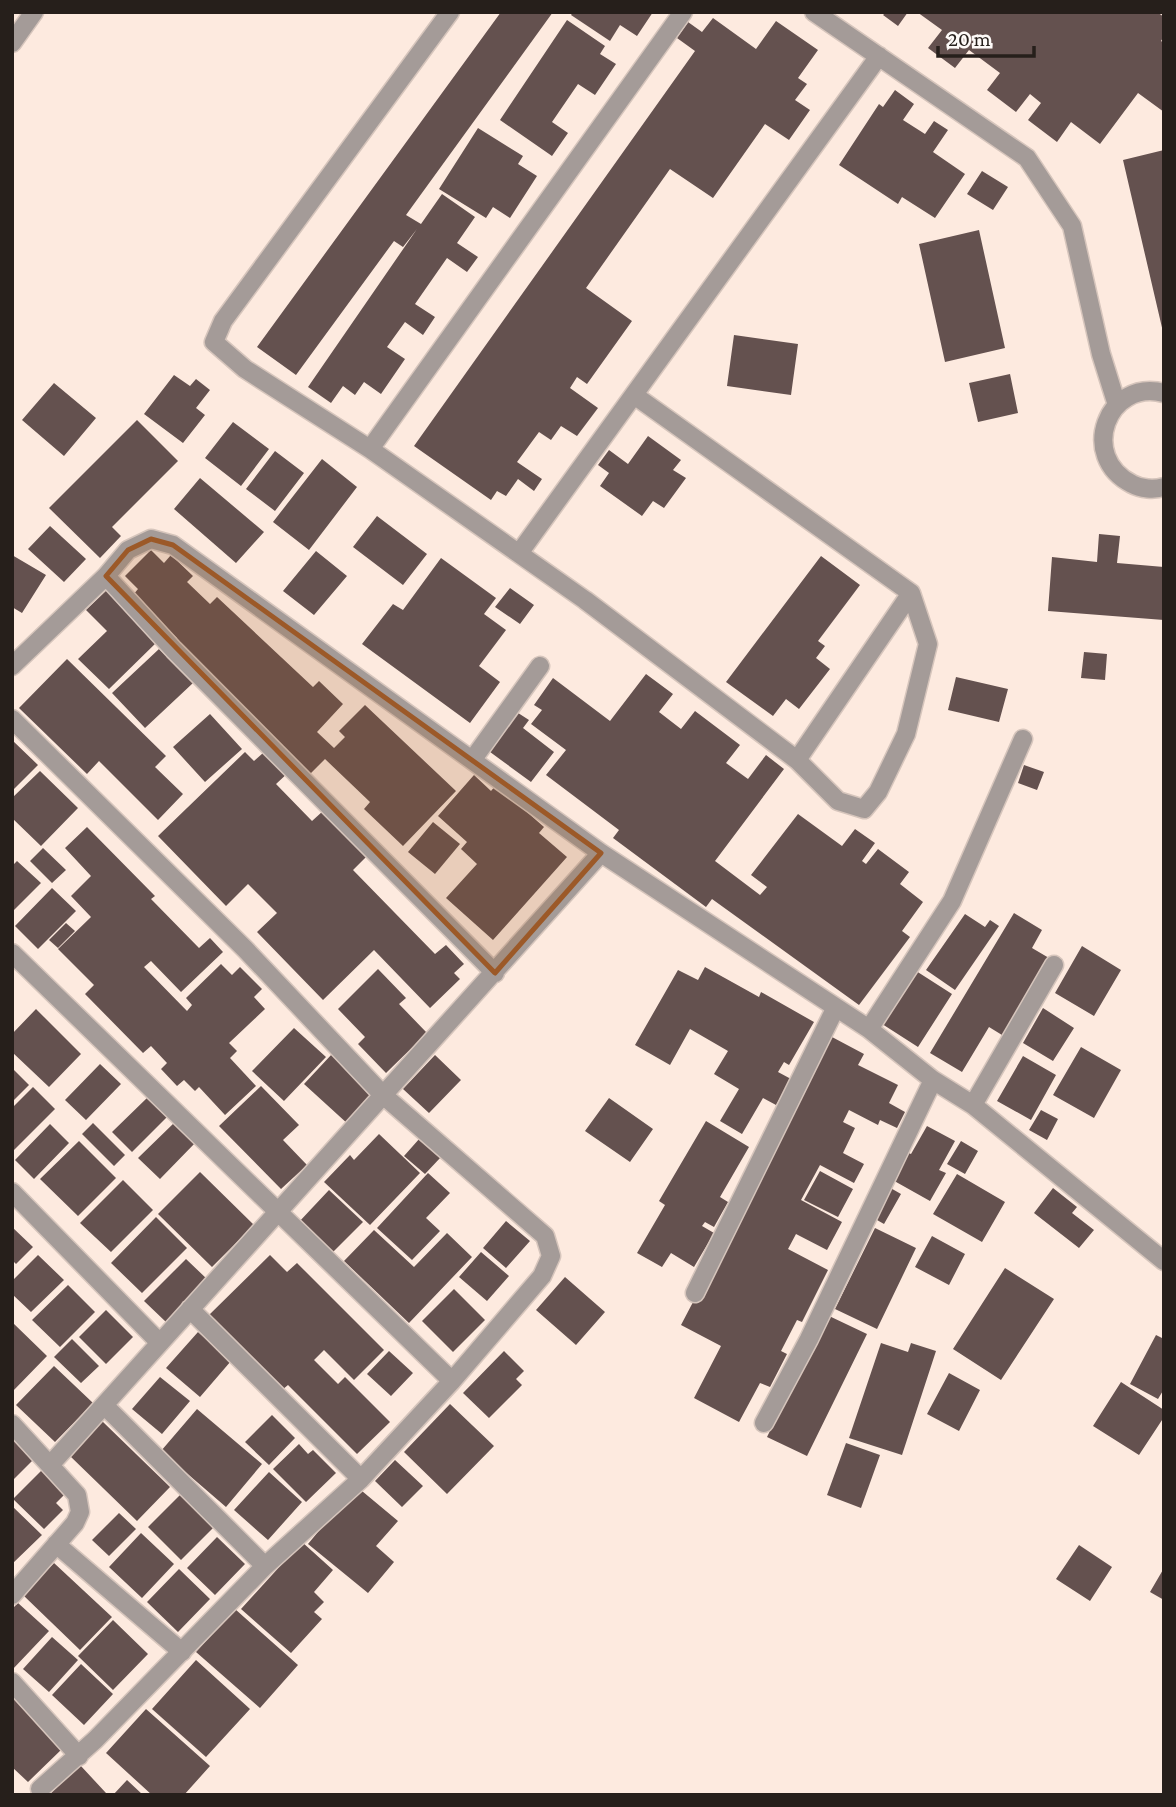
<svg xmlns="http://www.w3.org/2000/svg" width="1176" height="1807" font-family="'Crimson Pro',serif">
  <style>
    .building { fill: #64514f }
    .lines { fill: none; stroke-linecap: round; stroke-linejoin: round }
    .minor-casing { stroke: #d6c5bc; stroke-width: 21 }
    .minor { stroke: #a49b98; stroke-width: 18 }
    .marked { fill: #9c5928; fill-opacity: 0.2; stroke: #9c5928; stroke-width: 5; stroke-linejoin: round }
  </style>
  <rect width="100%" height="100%" fill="#fdeadf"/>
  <path class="building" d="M501,12H553L406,215L421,224L442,194L475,217L457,243L478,257L467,272L447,258L415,304L435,317L423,335L405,322L387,347L405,359L381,394L364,382L355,395L343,386L331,403L308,387L417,229L403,247L394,241L296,375L257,347Z
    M573,12H653L637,36L620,25L610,41L571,15Z
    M886,12H908L898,26L883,15Z
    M917,12H1157L1164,17V36L1161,41L1164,43V112L1138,93L1100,144L1071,122L1057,142L1028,120L1041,103L1030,94L1016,112L987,90L1000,73L969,50L955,68L928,48L942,30Z
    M713,18L756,49L776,21L818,50L798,78L807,84L795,100L810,110L789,140L765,124L713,198L670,169L586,288L632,321L587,384L577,377L570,388L598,408L577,436L561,426L551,440L539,432L517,462L542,479L534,491L518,479L506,496L497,491L491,500L414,446L695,51L677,38L688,22L702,32Z
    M567,20L605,46L600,54L616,64L595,95L578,84L552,122L568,133L552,156L500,120Z
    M895,90L914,104L903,120L925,134L934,121L948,130L933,152L965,174L935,218L902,197L898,204L839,165L879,104L883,107Z
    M478,128L523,156L518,164L537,176L510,218L493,207L486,218L439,189Z
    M1164,150V332H1163L1123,160Z
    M982,171L1008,187L993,210L967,194Z
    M979,230L1005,348L945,362L919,244Z
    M734,335L798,344L791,395L727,386Z
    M1010,374L1018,413L978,422L969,383Z
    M174,375L190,386L196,379L210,390L196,408L205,415L183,443L144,414Z
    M54,383L96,418L64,456L22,420Z
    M137,420L178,461L112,527L121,536L100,558L49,508Z
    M233,422L269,449L241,486L205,458Z
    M648,436L681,460L673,470L686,478L664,508L653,501L642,516L600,486L609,473L598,465L609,450L628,464Z
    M275,451L304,473L275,511L246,489Z
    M322,459L357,487L309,550L273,522Z
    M200,478L264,532L236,563L174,509Z
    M377,516L427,554L403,585L353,547Z
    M50,526L86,559L64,582L28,549Z
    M1099,534L1120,536L1117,563L1164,567V620L1048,611L1052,557L1097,562Z
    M151,550L164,563L171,555L193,576L187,582L210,604L217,597L313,687L319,681L343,704L317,732L334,748L345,737L339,731L365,705L456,791L403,846L364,809L370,802L325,759L310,774L172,643L177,638L133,595L138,589L125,576Z
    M316,551L347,576L314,615L283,591Z
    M12,555L46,575L22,613L12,607Z
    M821,556L860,585L818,641L825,646L816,658L830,669L799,709L786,699L773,716L726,682Z
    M441,558L496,598L484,614L506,630L479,666L500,682L470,723L362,644L393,604L403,610Z
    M510,588L534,605L520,624L495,607Z
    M108,589L159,640L109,689L78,659L107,631L86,610Z
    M159,649L193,683L145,728L112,693Z
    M1084,652L1107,654L1105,680L1081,678Z
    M67,659L166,756L155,767L183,794L158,820L99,761L87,774L19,708Z
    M646,674L673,694L659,712L681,729L695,711L740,745L726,763L748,779L766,755L784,769L715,861L760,895L767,887L751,875L798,814L842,846L855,829L875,843L862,861L866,864L878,849L909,872L900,884L923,902L902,931L910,937L859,1005L712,899L706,907L613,838L619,830L546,775L566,750L531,724L542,710L534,705L553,678L610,721Z
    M956,677L1008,689L999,722L948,710Z
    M515,711L529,720L523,728L554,752L531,782L486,749Z
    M210,714L242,749L205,782L173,747Z
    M12,740L38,765L12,791Z
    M245,752L254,761L263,753L274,764L278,759L290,771L276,784L312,821L323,811L367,856L353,870L435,954L446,945L464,964L454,973L460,979L430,1008L374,950L323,1000L257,932L277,913L248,884L226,906L158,836Z
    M1024,765L1044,772L1037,790L1018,783Z
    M40,771L78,808L41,846L12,818V798Z
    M474,775L491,791L496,785L544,827L539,833L567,857L493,940L446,898L477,864L461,849L467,842L438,816Z
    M433,822L460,844L435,874L408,852Z
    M87,827L155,896L151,899L199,948L210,938L223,952L181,992L151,961L144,967L187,1011L192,1005L186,998L221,964L232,975L240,967L262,989L254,997L265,1009L229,1043L237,1051L230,1058L256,1086L225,1115L199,1087L195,1091L184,1080L177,1086L161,1069L167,1063L151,1046L143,1053L85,994L94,985L58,949L91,917L71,896L91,876L65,848Z
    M43,848L66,870L52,883L30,861Z
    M17,861L41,883L12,912V866Z
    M52,888L76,911L38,949L15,926Z
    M1014,913L1042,930L1032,948L1049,958L1002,1035L989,1027L962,1072L930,1053Z
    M965,914L985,927L990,920L999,926L955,990L926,970Z
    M66,923L75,931L58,948L49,940Z
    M1082,946L1121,970L1094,1016L1055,993Z
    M705,967L759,997L761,992L814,1022L789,1065L784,1062L778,1072L791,1079L776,1105L763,1098L742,1134L720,1121L739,1089L714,1074L728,1051L690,1029L670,1065L635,1045L678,970L698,980Z
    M378,969L406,998L399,1004L427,1033L386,1073L358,1044L365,1037L338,1009Z
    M913,969L952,994L918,1047L879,1022Z
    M1043,1008L1074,1028L1053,1061L1023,1043Z
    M36,1009L81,1054L49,1087L12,1052V1034Z
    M294,1028L326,1057L284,1101L252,1071Z
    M832,1037L864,1054L858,1065L898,1085L889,1103L905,1112L897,1128L880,1120L878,1125L849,1110L843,1122L855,1128L843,1153L864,1164L854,1183L820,1165L801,1200L842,1222L827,1250L796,1234L788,1249L828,1270L802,1322L797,1320L781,1351L787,1354L770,1387L760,1383L739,1422L694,1398L721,1346L681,1325Z
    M1081,1047L1121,1070L1094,1118L1053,1095Z
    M332,1054L377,1096L349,1125L304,1084Z
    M435,1055L461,1080L429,1113L403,1089Z
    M1023,1056L1056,1075L1031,1120L997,1101Z
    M100,1064L121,1084L86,1120L65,1100Z
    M12,1068L29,1085L12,1102Z
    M261,1086L299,1125L283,1140L307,1165L281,1189L219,1126Z
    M33,1087L55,1109L14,1150L12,1108Z
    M148,1097L168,1116L132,1152L112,1132Z
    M609,1098L653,1129L630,1162L585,1131Z
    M1041,1110L1058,1119L1047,1140L1029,1130Z
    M706,1121L749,1147L720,1197L728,1202L714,1227L705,1222L702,1226L714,1233L694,1267L671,1253L662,1267L637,1253L665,1205L659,1201Z
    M175,1122L196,1142L160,1179L138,1158Z
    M93,1123L125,1155L114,1166L82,1134Z
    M50,1124L69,1143L34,1179L15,1160Z
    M927,1126L955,1141L939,1170L946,1173L930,1201L889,1178L904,1151L911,1154Z
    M379,1134L420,1173L370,1225L324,1182L350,1155L354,1160Z
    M420,1138L441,1157L425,1174L404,1156Z
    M79,1141L116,1178L78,1216L40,1179Z
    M961,1141L978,1151L965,1174L947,1164Z
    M820,1171L853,1189L838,1217L804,1200Z
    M200,1172L254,1225L212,1267L158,1214Z
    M428,1173L450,1193L426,1218L440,1231L412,1260L377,1228Z
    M957,1174L1005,1202L982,1242L933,1214Z
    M123,1180L153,1210L111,1252L80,1223Z
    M887,1186L901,1194L884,1224L870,1216Z
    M1053,1188L1077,1207L1072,1213L1094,1230L1079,1248L1034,1213Z
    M329,1190L363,1222L331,1254L298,1223Z
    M156,1217L187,1248L142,1293L111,1263Z
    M506,1221L530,1241L506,1268L483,1248Z
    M12,1227L33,1247L16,1264L12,1260Z
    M875,1228L916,1248L877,1329L835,1309Z
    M374,1230L414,1267L447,1233L472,1257L409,1323L344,1261Z
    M932,1236L965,1254L949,1285L915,1267Z
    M481,1252L509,1276L487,1301L459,1277Z
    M38,1255L64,1280L31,1312L12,1294V1281Z
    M270,1255L287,1272L297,1263L384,1350L354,1380L324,1350L314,1360L338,1384L345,1377L390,1422L357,1454L288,1385L282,1390L208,1316Z
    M186,1259L208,1280L166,1322L144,1301Z
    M1005,1268L1054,1299L1001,1380L953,1349Z
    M565,1277L605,1312L576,1345L536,1310Z
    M68,1285L95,1312L60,1347L32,1320Z
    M454,1289L485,1320L453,1352L422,1321Z
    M106,1310L133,1337L106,1364L79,1337Z
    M827,1315L867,1334L807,1456L767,1437Z
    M12,1322L47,1356L12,1392Z
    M198,1332L231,1361L200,1397L166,1368Z
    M1156,1335L1164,1339V1389L1158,1399L1130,1384Z
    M72,1339L99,1366L81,1383L54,1357Z
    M881,1343L908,1352L911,1343L936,1351L902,1455L849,1438Z
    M389,1351L413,1373L391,1396L367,1374Z
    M504,1351L524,1371L516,1379L522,1385L489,1418L463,1393Z
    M54,1366L93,1403L55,1442L16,1405Z
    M949,1373L980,1390L959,1431L927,1414Z
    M160,1377L190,1401L162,1434L132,1409Z
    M1121,1382L1164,1410V1417L1139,1455L1093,1426Z
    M450,1404L494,1446L447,1494L404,1452Z
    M197,1409L262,1464L226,1507L161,1451Z
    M272,1415L295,1438L269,1465L245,1442Z
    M102,1421L170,1487L137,1521L69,1455Z
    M12,1435L35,1458L12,1481Z
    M846,1443L880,1455L861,1508L827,1495Z
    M299,1444L308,1454L313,1450L336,1473L306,1502L273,1469Z
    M395,1460L423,1486L402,1507L375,1481Z
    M43,1469L67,1492L56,1503L63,1510L44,1529L13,1499Z
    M269,1472L302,1502L268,1540L234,1510Z
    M356,1486L398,1521L376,1546L394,1562L368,1593L308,1544Z
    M180,1495L213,1528L181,1560L148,1527Z
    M12,1506L42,1535L12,1564Z
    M119,1513L136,1529L109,1556L92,1540Z
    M141,1533L174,1564L142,1598L109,1567Z
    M217,1537L245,1564L215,1595L187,1568Z
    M302,1542L333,1570L314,1592L324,1602L314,1612L322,1619L291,1653L241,1609Z
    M1079,1545L1112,1567L1090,1601L1056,1579Z
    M54,1563L112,1617L80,1650L23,1595Z
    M1164,1568V1600L1150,1592Z
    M179,1569L210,1599L178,1632L147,1602Z
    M18,1603L49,1631L12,1670V1609Z
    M235,1609L298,1665L260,1708L196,1652Z
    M113,1620L148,1654L113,1690L78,1656Z
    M52,1637L78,1660L49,1692L23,1669Z
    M196,1660L250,1709L206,1757L152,1709Z
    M81,1664L113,1694L84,1725L52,1695Z
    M12,1697L63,1748L28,1782L12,1767Z
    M146,1709L210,1766L184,1795H152L106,1753Z
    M80,1765L106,1793L49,1795Z
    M127,1780L143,1795H113Z"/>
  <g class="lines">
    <g class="minor-casing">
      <path id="minor" d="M450,12L223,321L214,342L245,369L370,449L585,600L797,760L838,801L864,809L878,792L906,734L928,644L911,593
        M814,12L1027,158L1072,226L1101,354L1117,405
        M12,43L34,12
        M1164,393C1107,378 1078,457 1132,484C1141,489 1154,490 1164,487
        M634,395L911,593L797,760
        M370,449L683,12
        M520,552L879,56
        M106,576L174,650L495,973
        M12,666L106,576L128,550L151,539L173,545L601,853L869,1029L933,1080L973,1105L1164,1261
        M12,719L245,949L383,1095L545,1236L551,1256L542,1276L452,1381L361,1479L265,1566L95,1740L40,1789
        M473,759L540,666
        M12,953L452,1381
        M869,1029L952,901L1023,739
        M973,1105L1054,965
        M12,1192L159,1342
        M695,1293L835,1009
        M190,1309L361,1479
        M104,1405L265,1566
        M764,1423L809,1339L933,1080
        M12,1424L77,1495L80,1512L75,1523L12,1595
        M51,1464L601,853
        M56,1544L182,1652
        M12,1682L79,1756"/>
    </g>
    <use href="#minor" class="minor"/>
  </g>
  <path class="marked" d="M151,539L173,545L601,853L495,973L106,576L128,550Z"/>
  <rect width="1176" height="1807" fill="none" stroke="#261f1b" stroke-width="28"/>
  <path d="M938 46v10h96v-10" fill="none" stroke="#261f1b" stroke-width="3.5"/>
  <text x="948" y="46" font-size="21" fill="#261f1b" stroke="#fefaf8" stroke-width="5" paint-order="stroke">20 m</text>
</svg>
